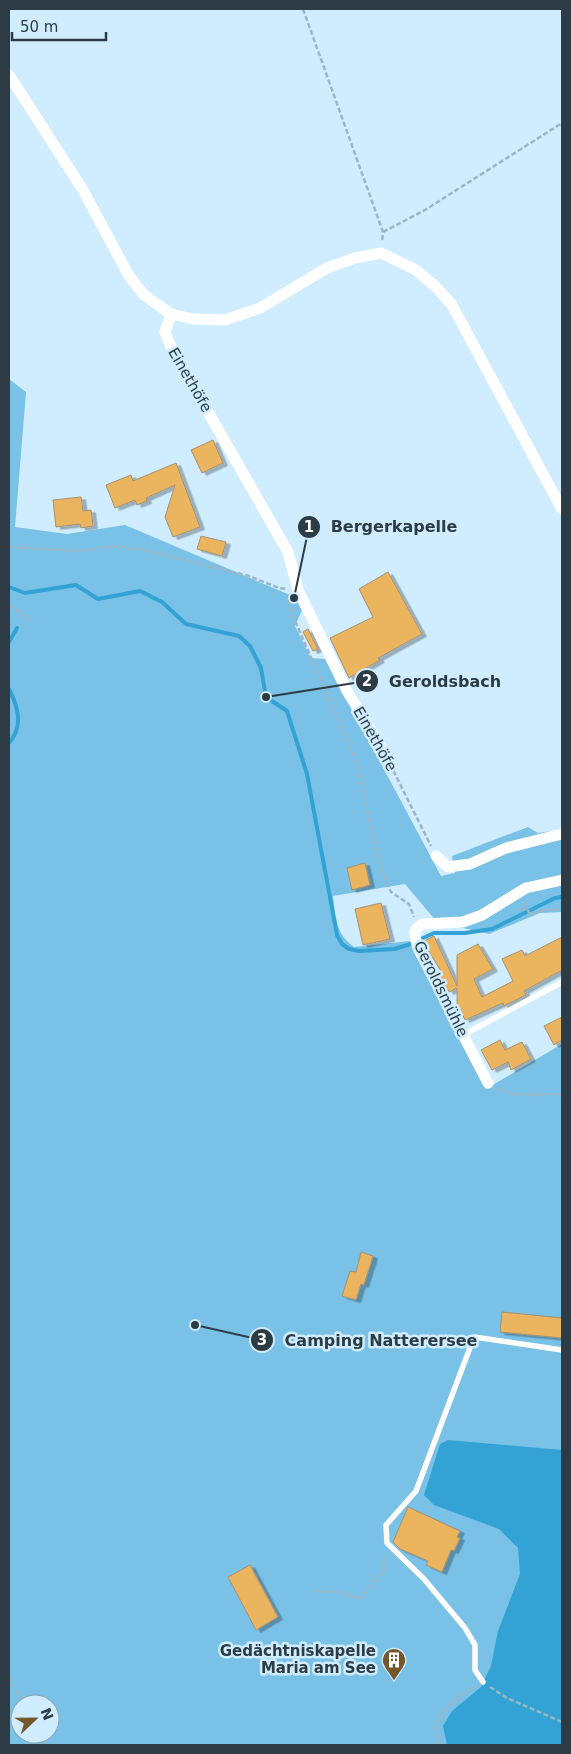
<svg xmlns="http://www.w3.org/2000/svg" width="571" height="1754" font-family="'DejaVu Sans',sans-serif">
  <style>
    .green { fill: #79c1e6; fill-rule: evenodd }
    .water { fill: #32a3d4 }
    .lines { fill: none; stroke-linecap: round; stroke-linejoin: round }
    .stream { stroke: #32a3d4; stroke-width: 4 }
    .building { fill: #ebb45f; stroke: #a59173; filter: url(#shadow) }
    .path { stroke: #9cb6c4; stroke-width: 2.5; stroke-dasharray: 5 2.5; stroke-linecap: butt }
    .service { stroke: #fff; stroke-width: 5.5 }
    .minor { stroke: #fff; stroke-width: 11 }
    .labels { text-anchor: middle; stroke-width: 5; stroke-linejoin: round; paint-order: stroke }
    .street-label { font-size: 15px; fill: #2d3c44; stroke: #cfedfe }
    .poi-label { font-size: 15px; font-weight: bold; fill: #2d3c44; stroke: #cfedfe; text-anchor: end }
    .leader { fill: none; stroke: #2d3c44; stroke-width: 2 }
    .callout-dot { fill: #2d3c44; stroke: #cfedfe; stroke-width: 2 }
    .mark-label { font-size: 15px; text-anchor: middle; font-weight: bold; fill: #fff }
    .callout-label { font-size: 16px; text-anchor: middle; font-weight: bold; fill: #2d3c44; stroke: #cfedfe; stroke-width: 5; stroke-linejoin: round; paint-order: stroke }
  </style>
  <defs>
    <filter id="shadow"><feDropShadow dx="4.5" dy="2.5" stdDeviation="0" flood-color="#0004"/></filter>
  </defs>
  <rect width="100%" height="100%" fill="#cfedfe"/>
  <path class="green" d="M9,379L26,392L15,527L67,534L125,525L297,598L302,610L295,626L311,658L325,659L441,876L455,873L452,856L528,827L538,833L562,830V912L540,913L489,934L437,922L405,884L333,896C336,918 335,933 354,947L410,941L486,1089L562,1044V1745H9ZM20,1704H50V1734H20Z"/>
  <path class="water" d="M448,1440L562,1450V1745H447L443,1726L452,1711L481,1687L491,1666L498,1631L520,1574L518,1548L499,1529L434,1505L424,1495L440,1444Z"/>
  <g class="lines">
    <path class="stream" d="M9,587L25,593L76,585L98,599L140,591L162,602L186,624L239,636L250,646L261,668L266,697L287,711L307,774L337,935L342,944L349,949L359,951L394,949L408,945L434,933H465L492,929L555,898L562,897
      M9,642L17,628
      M9,689C18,707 24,726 9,743"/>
  </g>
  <path class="building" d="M213,440L223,463L202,473L191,450Z
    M176,463L200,527L173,537L165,517L175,485L146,498L147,501L137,505L135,500L115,508L106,485L131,475L133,481Z
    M81,497L83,511L91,510L93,526L81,528L80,524L56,527L53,500Z
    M201,536L226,542L222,556L197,549Z
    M388,572L422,634L378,658L380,660L349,678L330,638L373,617L359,589Z
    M308,629L318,649L313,651L303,632Z
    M365,863L370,885L352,890L347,868Z
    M381,903L390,939L363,945L355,909Z
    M434,936L457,986V955L478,944L493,969L474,979L482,997L513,981L502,959L522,950L525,956L562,937V970L524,991L526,995L504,1006L503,1003L465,1020L457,1004V988L449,992L440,975L442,973L425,945L424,941Z
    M562,1017V1040L554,1045L544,1026Z
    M500,1040L505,1050L522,1042L531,1059L511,1070L508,1062L492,1070L481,1050Z
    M361,1252L373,1256L364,1285L361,1284L356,1300L342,1296L350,1271L356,1272Z
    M502,1312L562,1318V1338L500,1332Z
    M408,1507L460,1531L457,1537L460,1538L454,1551L451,1550L442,1572L426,1565L428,1561L400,1549L393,1542Z
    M250,1565L278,1617L256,1630L228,1577Z"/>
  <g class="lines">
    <path class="path" d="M303,9L383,232L382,242
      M383,232L425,210L562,123
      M9,547L79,551L117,546L145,550L249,576L279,588L287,589
      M289,600L292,614L357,763L369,818L384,876L391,892L409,904L414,917
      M9,605L32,621
      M390,764L431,846
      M524,903L525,905L522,910L527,908L530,915L541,911L562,909
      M498,1088C518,1100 539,1092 562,1095
      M315,1591L339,1592L360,1599L383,1572L385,1555
      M9,1677L23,1704
      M490,1687L507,1698L562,1722
      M39,1734L44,1745
      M440,1745L434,1725L452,1702L476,1686"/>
    <path class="service" d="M463,1035L562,982
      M483,1682L475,1670V1645L465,1628L424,1579L387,1543L386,1525L416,1491L474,1337L562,1350"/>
    <path class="minor" d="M9,75L83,190L129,276L144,295L171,314L165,332L171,347L288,552L298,590L347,691L385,753
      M171,314L193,319L225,320L260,308L327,268L355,258L381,253L416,270L437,288L452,305L562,509
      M436,856L448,867L470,864L506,848L562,834
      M488,1083L418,948C415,937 411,929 423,924L463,922L482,915L526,888L562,880"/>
  </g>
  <defs>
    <g id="building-pin" transform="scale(1.25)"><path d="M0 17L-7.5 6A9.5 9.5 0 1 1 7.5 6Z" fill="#74572b" stroke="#cfedfe"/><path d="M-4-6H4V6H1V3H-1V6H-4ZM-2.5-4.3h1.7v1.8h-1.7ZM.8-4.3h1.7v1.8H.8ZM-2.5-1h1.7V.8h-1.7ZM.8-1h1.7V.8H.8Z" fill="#fff"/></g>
  </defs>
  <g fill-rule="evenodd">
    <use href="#building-pin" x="394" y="1660"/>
  </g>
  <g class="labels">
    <g class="street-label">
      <text transform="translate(190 380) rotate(60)" y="5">Einethöfe</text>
      <text transform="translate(375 739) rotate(60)" y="5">Einethöfe</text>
      <text transform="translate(441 989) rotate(64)" y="5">Geroldsmühle</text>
    </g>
    <g class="poi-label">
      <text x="376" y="1656">Gedächtniskapelle<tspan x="376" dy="17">Maria am See</tspan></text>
    </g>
  </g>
  <path class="leader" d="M294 598L309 527M266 697L367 681M195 1325L262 1340"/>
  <g class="callout-dot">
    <circle cx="294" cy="598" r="5"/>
    <circle cx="266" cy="697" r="5"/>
    <circle cx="195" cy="1325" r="5"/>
    <circle cx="309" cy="527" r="12"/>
    <circle cx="367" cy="681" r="12"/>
    <circle cx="262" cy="1340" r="12"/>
  </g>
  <g class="mark-label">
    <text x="309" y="532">1</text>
    <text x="367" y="686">2</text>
    <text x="262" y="1345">3</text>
  </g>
  <g class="callout-label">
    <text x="394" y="532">Bergerkapelle</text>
    <text x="445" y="687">Geroldsbach</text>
    <text x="381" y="1346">Camping Natterersee</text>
  </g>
  <rect width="571" height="1754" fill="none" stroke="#2d3c44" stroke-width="20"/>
  <g transform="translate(35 1719) rotate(68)"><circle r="24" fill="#cfedfe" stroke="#8ea6b4"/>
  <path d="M0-4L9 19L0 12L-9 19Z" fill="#74572b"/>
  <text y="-8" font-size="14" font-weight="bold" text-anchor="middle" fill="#2d3c44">N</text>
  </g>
  <path d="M12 32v8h94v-8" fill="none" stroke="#2d3c44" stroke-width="2.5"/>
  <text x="20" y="32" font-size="15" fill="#2d3c44" stroke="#cfedfe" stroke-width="4" paint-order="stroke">50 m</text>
</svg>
